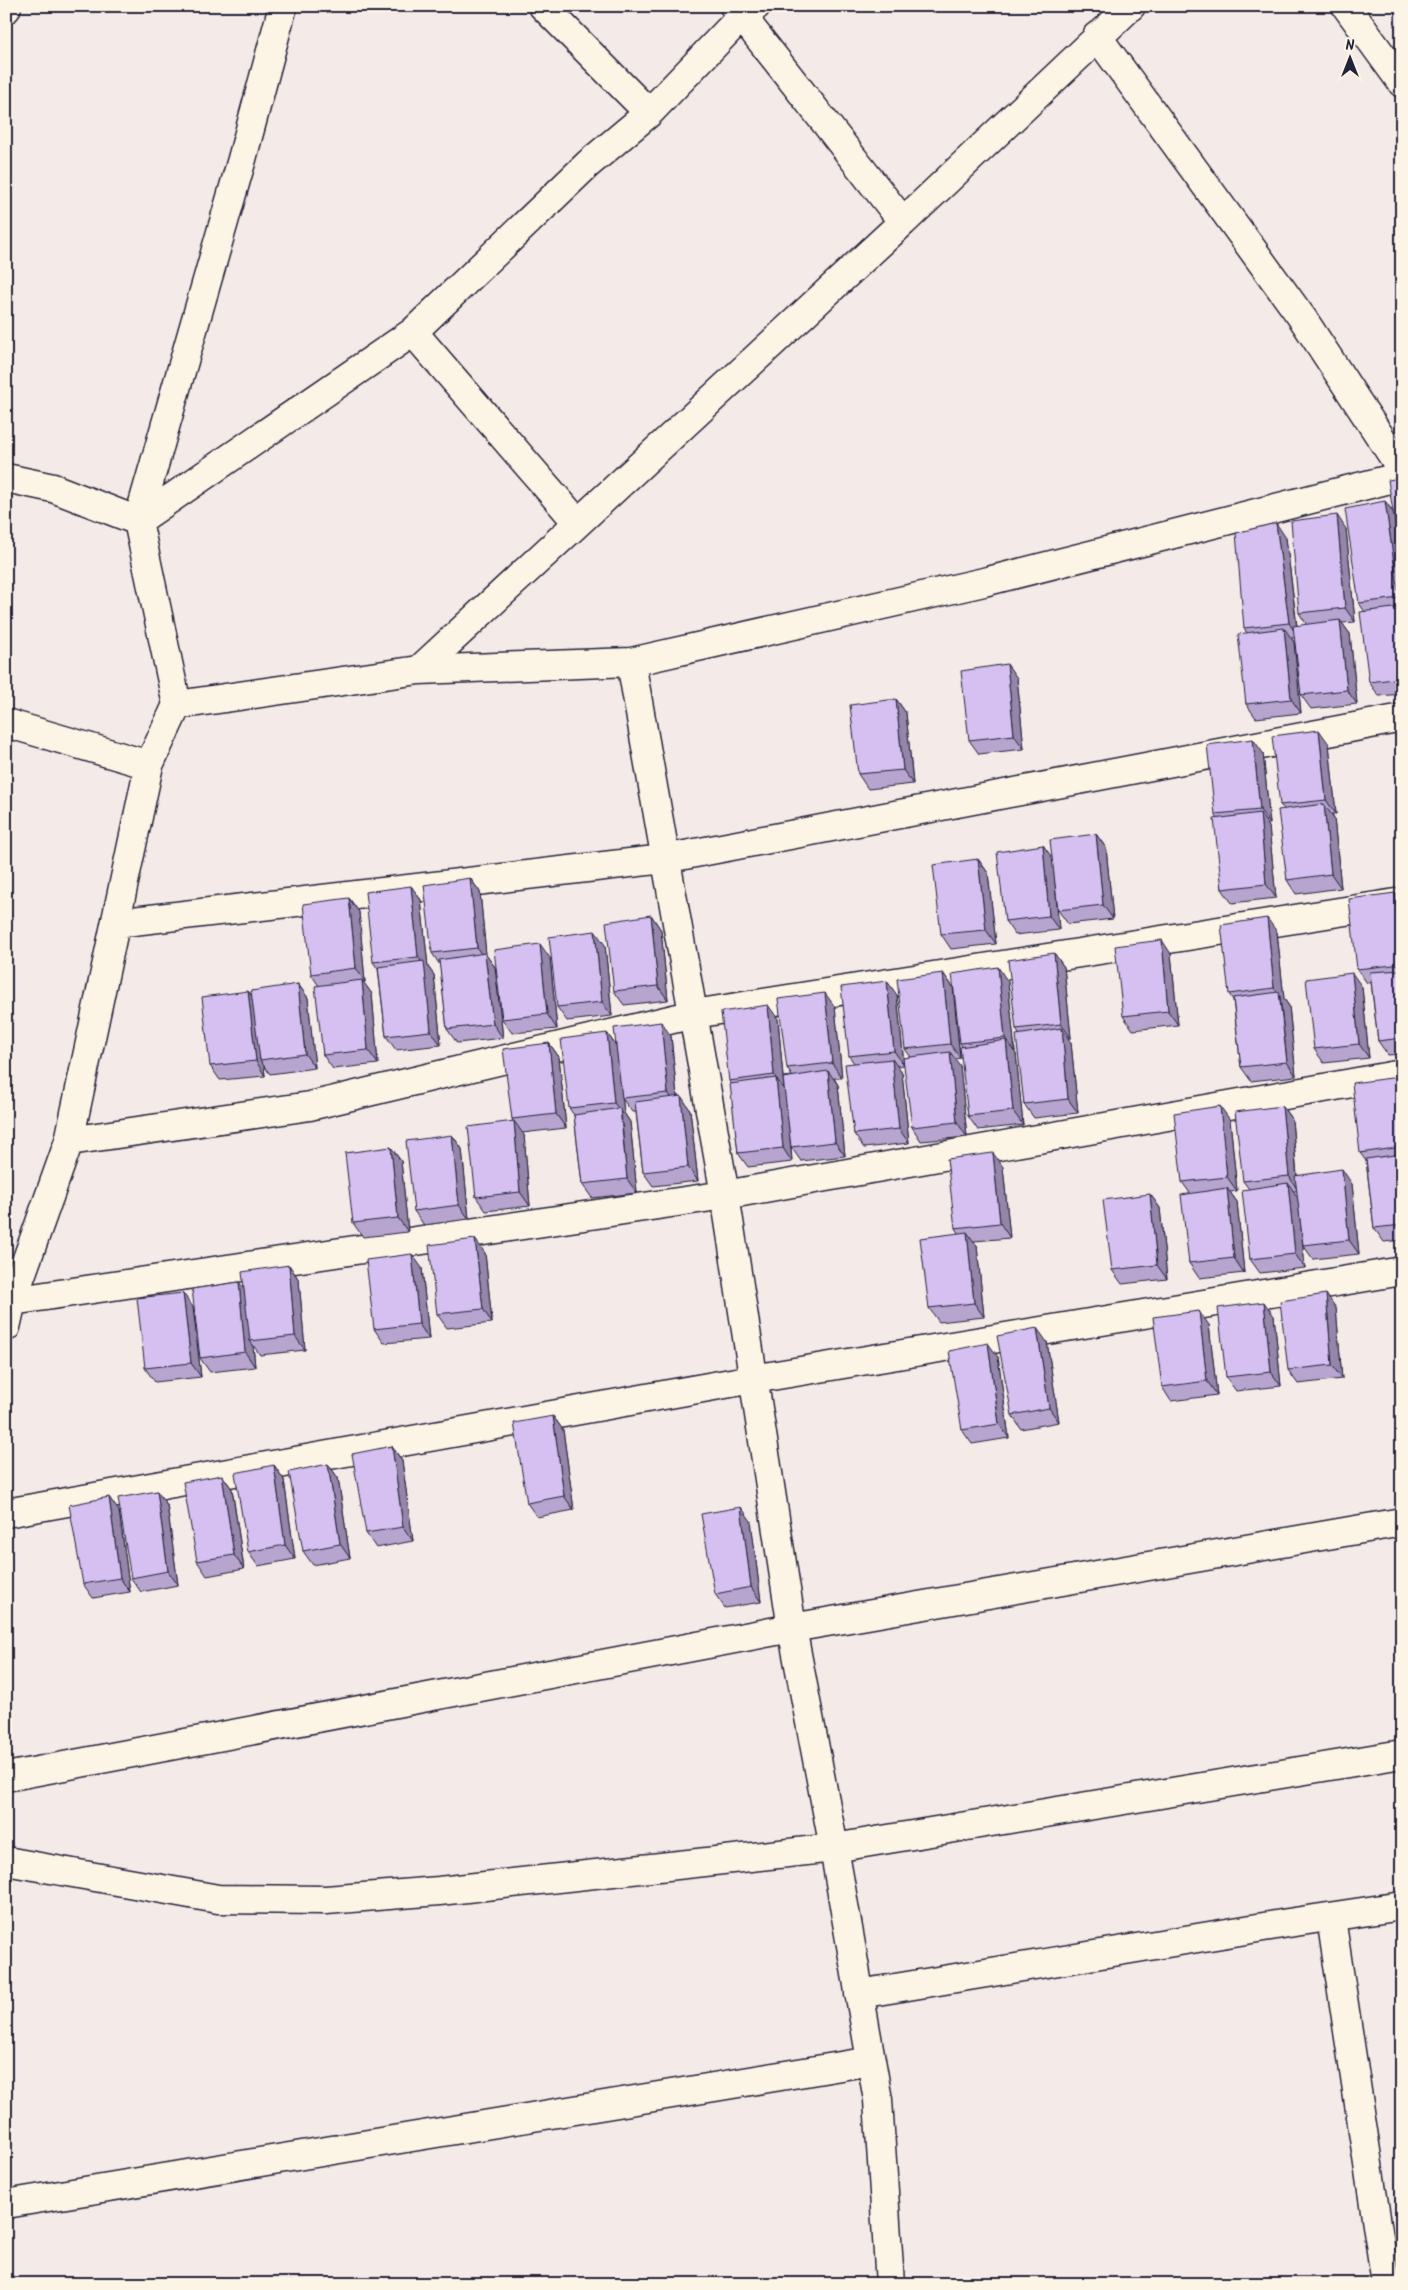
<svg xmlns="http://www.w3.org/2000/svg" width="1408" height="2290" font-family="Kalam,sans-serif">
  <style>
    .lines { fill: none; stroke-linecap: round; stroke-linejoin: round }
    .minor-casing { stroke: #22223b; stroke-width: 31 }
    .minor { stroke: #fcf5e5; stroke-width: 28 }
    .wall { fill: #b7a5cf; stroke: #22223b }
    .shaded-wall { fill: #9586a9; stroke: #22223b }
    .building { fill: #d5c0f1; stroke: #22223b }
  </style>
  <rect width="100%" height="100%" fill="#f4eae7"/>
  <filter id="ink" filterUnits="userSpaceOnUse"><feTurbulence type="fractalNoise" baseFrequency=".02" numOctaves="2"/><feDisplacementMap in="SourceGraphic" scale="10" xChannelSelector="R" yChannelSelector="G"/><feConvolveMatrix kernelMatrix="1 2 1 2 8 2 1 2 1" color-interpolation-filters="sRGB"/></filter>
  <g filter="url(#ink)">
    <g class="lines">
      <g class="minor-casing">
        <path id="minor" d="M543,6L649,113
          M734,6L903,222L1131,6
          M1346,6L1402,83
          M6,9L7,6
          M1097,36L1303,319L1402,470
          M413,332L577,522
          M6,478L53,488L138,521L242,159L283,6
          M631,662L984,582L1402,476
          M419,670L631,662L725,1195L792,1628L834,1848L878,2100L890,2284
          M177,705L419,670L903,222
          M6,723L149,765
          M116,923L664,859L1402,718
          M69,1141L310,1106L694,1014L1402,902
          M12,1301L725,1195L1402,1074
          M6,1327L12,1301L69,1141L149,765L177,705L138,521L413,332L588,164L649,113L742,16L756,6
          M6,1513L753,1379L1402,1271
          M6,1777L792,1628L1402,1522
          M6,1861L218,1899L326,1900L439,1891L834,1848L1402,1754
          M1331,1918L1386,2284
          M859,1994L1288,1923L1402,1906
          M6,2204L871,2061"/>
      </g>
      <use href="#minor" class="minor"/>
    </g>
    <path class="wall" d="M1402,478V694L1379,696L1369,682L1365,612L1359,603L1385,501L1393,512Z
      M1346,529L1355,622L1342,623L1350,634L1357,704L1311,709L1301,695L1295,638H1291L1294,642L1301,713L1256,718L1246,704L1247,633L1244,628L1286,538L1297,626L1307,625L1299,613Z
      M1017,678L1024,749L979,754L969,740Z
      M896,699L906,713L913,784L868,789L858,774Z
      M1329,744L1336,814H1332L1334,818L1341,888L1296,894L1287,880L1284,809L1280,805Z
      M1263,753L1270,824H1267L1269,827L1276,898L1232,903L1222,889L1218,819L1215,814Z
      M1096,834L1106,848L1113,919L1068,924L1058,910L1054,870L1059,930L1015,935L1005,921L1043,845L1052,859Z
      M978,859L988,873L996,944L951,949L941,934Z
      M470,878L480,892L486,955L495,967L503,1038L457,1043L447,1029L440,965L432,953Z
      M411,886L421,900L428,967L434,975L441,1045L396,1050L386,1036L378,969L373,962Z
      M349,898L359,912L365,982H363L372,994L378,1064L333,1069L323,1055L319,986L311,974Z
      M1402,902V1054L1388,1055L1378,1041L1371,982L1367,983L1357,969Z
      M651,915L661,930L668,1000L624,1005L614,991Z
      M1277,932L1284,999L1289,1006L1296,1076L1251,1081L1241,1067L1233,1000L1229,994Z
      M605,945L612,1016L567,1021L557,1007Z
      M1054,953L1064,967L1071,1038H1068L1071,1043L1078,1113L1034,1118L1024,1104L1019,1034L1016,1029Z
      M1171,954L1178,1025L1133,1030L1123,1016Z
      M550,958L557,1029L512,1033L502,1019Z
      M943,973L953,987L960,1058L955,1059L960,1066L967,1137L921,1141L912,1127L911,1057L905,1049Z
      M1008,982L1015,1052H1014L1016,1054L1023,1125L978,1130L968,1116L962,1046L960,1043Z
      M298,984L308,998L315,1068L270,1074L264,1066L265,1076L220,1080L210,1066L248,991L252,996Z
      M1362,987L1369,1058L1324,1063L1314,1049Z
      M897,995L904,1065L897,1066L902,1073L909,1143L864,1148L854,1134V1063L849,1056Z
      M835,1007L842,1078H834L838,1085L845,1156L801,1161L791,1147L792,1162L748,1167L738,1153L731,1084L729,1081L778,1019L783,1077L792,1076L787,1068Z
      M607,1033L616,1046L671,1036L677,1096H681L690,1110L698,1181L653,1186L643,1172L636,1112H632L622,1098L620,1077L624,1113L630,1122L637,1193L592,1198L582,1184L574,1115L569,1108Z
      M549,1043L559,1057L566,1128L522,1133L524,1135L530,1206L486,1211L476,1197L513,1121L512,1119Z
      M1399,1077L1402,1081V1240L1384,1242L1374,1228L1366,1161L1360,1153Z
      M1282,1106L1292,1120L1297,1175L1352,1184L1359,1254L1313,1259L1303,1245L1297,1191H1293L1298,1198L1305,1268L1260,1273L1250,1259L1249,1189L1243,1181Z
      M1230,1120L1237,1191L1230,1192L1237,1202L1244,1273L1199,1278L1189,1263L1190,1193L1182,1182Z
      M452,1135L462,1149L469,1219L424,1225L414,1211Z
      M401,1161L408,1232L363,1237L353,1223Z
      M1003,1167L1010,1238L974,1241L977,1246L984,1317L939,1322L929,1308L958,1233L955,1228Z
      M1150,1194L1160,1208L1167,1279L1122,1284L1112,1270Z
      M485,1253L492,1323L447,1328L437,1314Z
      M289,1265L299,1280L305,1350L260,1355L253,1345L255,1367L210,1372L200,1358L244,1290Z
      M422,1268L429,1339L384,1343L374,1329Z
      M193,1307L201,1377L155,1382L145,1368Z
      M1336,1308L1342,1379L1298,1384L1288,1370Z
      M1274,1316L1281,1386L1236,1391L1226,1377Z
      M1209,1325L1217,1395L1171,1401L1162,1387Z
      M1047,1342L1059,1422L1021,1429L1012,1415Z
      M998,1357L1009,1438L972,1444L962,1430Z
      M553,1416L563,1430L574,1510L537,1517L527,1503Z
      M392,1446L402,1461L413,1541L376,1548L366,1533Z
      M328,1464L338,1478L350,1558L313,1565L303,1551Z
      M274,1465L284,1480L295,1559L258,1566L248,1552Z
      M222,1475L232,1489L244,1569L207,1576L197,1561Z
      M167,1505L178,1585L141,1592L131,1578Z
      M119,1511L130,1592L93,1598L83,1584Z
      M751,1521L761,1602L725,1608L715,1594Z"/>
    <path class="shaded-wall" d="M1385,501L1395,515L1402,563V603L1399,598Z
      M1337,515L1346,529L1355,622L1345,608Z
      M1276,523L1286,538L1298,637L1289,623Z
      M1340,620L1350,634L1357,704L1347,690Z
      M1284,628L1294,642L1301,713L1291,699Z
      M1007,664L1017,678L1024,749L1014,735Z
      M896,699L906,713L913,784L903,770Z
      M1319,730L1329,744L1336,814L1326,800Z
      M1253,739L1263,753L1270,824L1260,810Z
      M1324,804L1334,818L1341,888L1331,874Z
      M1260,813L1269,827L1276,898L1266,884Z
      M1096,834L1106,848L1113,919L1103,905Z
      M1043,845L1053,859L1059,930L1049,916Z
      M978,859L988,873L996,944L986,930Z
      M470,878L480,892L486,955L495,967L503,1038L493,1024L486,961L477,948Z
      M411,886L421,900L428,967L434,975L441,1045L431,1031L424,965L418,957Z
      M1395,893L1402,902V961Z
      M349,898L359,912L365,982L356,968Z
      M651,915L661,930L668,1000L658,986Z
      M1267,918L1277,932L1284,999L1289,1006L1296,1076L1287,1062L1280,996L1274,988Z
      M595,931L605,945L612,1016L602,1002Z
      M1162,940L1171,954L1178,1025L1168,1011Z
      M540,944L550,958L557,1029L547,1014Z
      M1054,953L1064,967L1071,1038L1061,1024Z
      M998,967L1008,982L1015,1052L1005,1038Z
      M943,973L953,987L960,1058L950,1044Z
      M1352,973L1362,987L1369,1058L1359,1044Z
      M362,980L372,994L378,1064L368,1050Z
      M887,981L897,995L904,1065L894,1051Z
      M298,984L308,998L315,1068L305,1054Z
      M248,991L258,1005L260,1060L264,1066L265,1076L256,1061Z
      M825,993L835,1007L842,1078L832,1063Z
      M768,1005L778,1019L784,1090L774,1075Z
      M661,1022L671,1036L678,1107L668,1093Z
      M1062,1028L1071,1043L1078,1113L1068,1099Z
      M607,1033L617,1047L624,1113L630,1122L637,1193L627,1179L621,1112L614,1103Z
      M1006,1040L1016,1054L1023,1125L1013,1111Z
      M549,1043L559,1057L566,1128L556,1114Z
      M950,1052L960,1066L967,1137L957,1122Z
      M892,1059L902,1073L909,1143L899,1129Z
      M828,1071L838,1085L845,1156L835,1142Z
      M1399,1077L1402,1081V1109Z
      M776,1078L786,1092L792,1162L783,1148Z
      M681,1096L690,1110L698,1181L688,1167Z
      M1220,1106L1230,1120L1237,1191L1227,1177Z
      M1282,1106L1292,1120L1298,1191L1289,1176Z
      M514,1121L524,1135L530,1206L520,1192Z
      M452,1135L462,1149L469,1219L459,1205Z
      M391,1147L401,1161L408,1232L398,1218Z
      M993,1153L1003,1167L1010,1238L1000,1223Z
      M1342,1169L1352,1184L1359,1254L1349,1240Z
      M1288,1183L1298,1198L1305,1268L1295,1254Z
      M1227,1188L1237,1202L1244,1273L1234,1258Z
      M1150,1194L1160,1208L1167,1279L1157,1265Z
      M967,1232L977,1246L984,1317L974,1303Z
      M475,1239L485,1253L492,1323L483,1309Z
      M412,1254L422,1268L429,1339L419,1324Z
      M289,1265L299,1280L305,1350L295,1336Z
      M239,1282L249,1296L250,1341L253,1345L255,1367L245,1352Z
      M183,1293L193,1307L201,1377L191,1363Z
      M1326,1294L1336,1308L1342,1379L1332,1365Z
      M1264,1302L1274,1316L1281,1386L1271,1372Z
      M1199,1311L1209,1325L1217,1395L1207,1381Z
      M1037,1328L1047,1342L1059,1422L1049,1408Z
      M988,1343L998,1357L1009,1438L999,1424Z
      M553,1416L563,1430L574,1510L564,1496Z
      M392,1446L402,1461L413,1541L403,1527Z
      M328,1464L338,1478L350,1558L340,1544Z
      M274,1465L284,1480L295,1559L285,1545Z
      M222,1475L232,1489L244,1569L234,1555Z
      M157,1491L167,1505L178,1585L168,1571Z
      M109,1497L119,1511L130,1592L120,1578Z
      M741,1507L751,1521L761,1602L751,1587Z"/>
    <path class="building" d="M1402,478V567L1388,480Z
      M1385,501L1399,598L1359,603L1345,509Z
      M1337,515L1345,608L1299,613L1291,521Z
      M1276,523L1289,623L1244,628L1236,533Z
      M1402,607V678L1369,682L1360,612Z
      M1340,620L1347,690L1301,695L1293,626Z
      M1284,628L1291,699L1246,704L1238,634Z
      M1007,664L1014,735L969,740L961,671Z
      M896,699L903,770L858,774L850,705Z
      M1319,730L1326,800L1280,805L1272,736Z
      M1253,739L1260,810L1215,814L1207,745Z
      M1324,804L1331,874L1287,880L1278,810Z
      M1260,813L1266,884L1222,889L1214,819Z
      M1096,834L1103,905L1058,910L1050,840Z
      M1043,845L1049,916L1005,921L997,852Z
      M978,859L986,930L941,934L933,865Z
      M470,878L477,948L432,953L424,885Z
      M411,886L418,957L373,962L365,892Z
      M1395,893L1402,964L1357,969L1349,899Z
      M349,898L356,968L311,974L303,904Z
      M651,915L658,986L614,991L606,922Z
      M1267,918L1274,988L1229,994L1221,925Z
      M595,931L602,1002L557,1007L549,937Z
      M1162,940L1168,1011L1123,1016L1115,946Z
      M540,944L547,1014L502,1019L494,950Z
      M485,953L493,1024L447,1029L439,960Z
      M1054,953L1061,1024L1016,1029L1008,960Z
      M424,961L431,1031L386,1036L378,967Z
      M998,967L1005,1038L960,1043L952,974Z
      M1402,970V1038L1378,1041L1370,972Z
      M943,973L950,1044L905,1049L897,979Z
      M1352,973L1359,1044L1314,1049L1306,979Z
      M362,980L368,1050L323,1055L315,986Z
      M887,981L894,1051L849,1056L841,987Z
      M298,984L305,1054L260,1060L251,991Z
      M248,991L256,1061L210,1066L202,997Z
      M1279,992L1287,1062L1241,1067L1233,998Z
      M825,993L832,1063L787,1068L778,999Z
      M768,1005L774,1075L729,1081L721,1012Z
      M661,1022L668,1093L622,1098L614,1028Z
      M1062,1028L1068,1099L1024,1104L1016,1035Z
      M607,1033L614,1103L569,1108L561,1039Z
      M1006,1040L1013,1111L968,1116L960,1047Z
      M549,1043L556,1114L512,1119L503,1049Z
      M950,1052L957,1122L912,1127L903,1058Z
      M892,1059L899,1129L854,1134L845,1064Z
      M828,1071L835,1142L791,1147L783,1078Z
      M1399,1077L1402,1109V1147L1360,1153L1352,1083Z
      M776,1078L783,1148L738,1153L730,1084Z
      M681,1096L688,1167L643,1172L635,1102Z
      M1220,1106L1227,1177L1182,1182L1174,1113Z
      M1282,1106L1289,1176L1243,1181L1235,1112Z
      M620,1108L627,1179L582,1184L574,1115Z
      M514,1121L520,1192L476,1197L468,1127Z
      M452,1135L459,1205L414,1211L406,1141Z
      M391,1147L398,1218L353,1223L345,1153Z
      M993,1153L1000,1223L955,1228L947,1159Z
      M1402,1154V1225L1374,1228L1366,1159Z
      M1342,1169L1349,1240L1303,1245L1295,1176Z
      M1288,1183L1295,1254L1250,1259L1242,1190Z
      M1227,1188L1234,1258L1189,1263L1181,1195Z
      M1150,1194L1157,1265L1112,1270L1103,1200Z
      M967,1232L974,1303L929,1308L920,1238Z
      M475,1239L483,1309L437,1314L429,1245Z
      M412,1254L419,1324L374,1329L366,1260Z
      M289,1265L295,1336L250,1341L242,1272Z
      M239,1282L245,1352L200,1358L192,1289Z
      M183,1293L191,1363L145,1368L137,1298Z
      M1326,1294L1332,1365L1288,1370L1280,1301Z
      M1264,1302L1271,1372L1226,1377L1218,1308Z
      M1199,1311L1207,1381L1162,1387L1153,1317Z
      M1037,1328L1049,1408L1012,1415L997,1336Z
      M988,1343L999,1424L962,1430L949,1351Z
      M553,1416L564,1496L527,1503L514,1423Z
      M392,1446L403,1527L366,1533L352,1454Z
      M328,1464L340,1544L303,1551L289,1472Z
      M274,1465L285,1545L248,1552L235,1473Z
      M222,1475L234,1555L197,1561L183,1482Z
      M157,1491L168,1571L131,1578L118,1498Z
      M109,1497L120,1578L83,1584L69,1505Z
      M741,1507L751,1587L715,1594L701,1514Z"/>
  </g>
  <rect width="1408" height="2290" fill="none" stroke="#fcf5e5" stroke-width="25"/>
  <rect x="12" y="12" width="1383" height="2265" fill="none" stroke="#22223b" stroke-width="2" filter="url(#ink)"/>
  <g transform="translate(1350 58)" stroke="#fcf5e5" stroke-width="4" paint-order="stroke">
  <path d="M0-4L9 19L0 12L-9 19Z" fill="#22223b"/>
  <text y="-8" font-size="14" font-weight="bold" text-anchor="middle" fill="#22223b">N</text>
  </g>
</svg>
